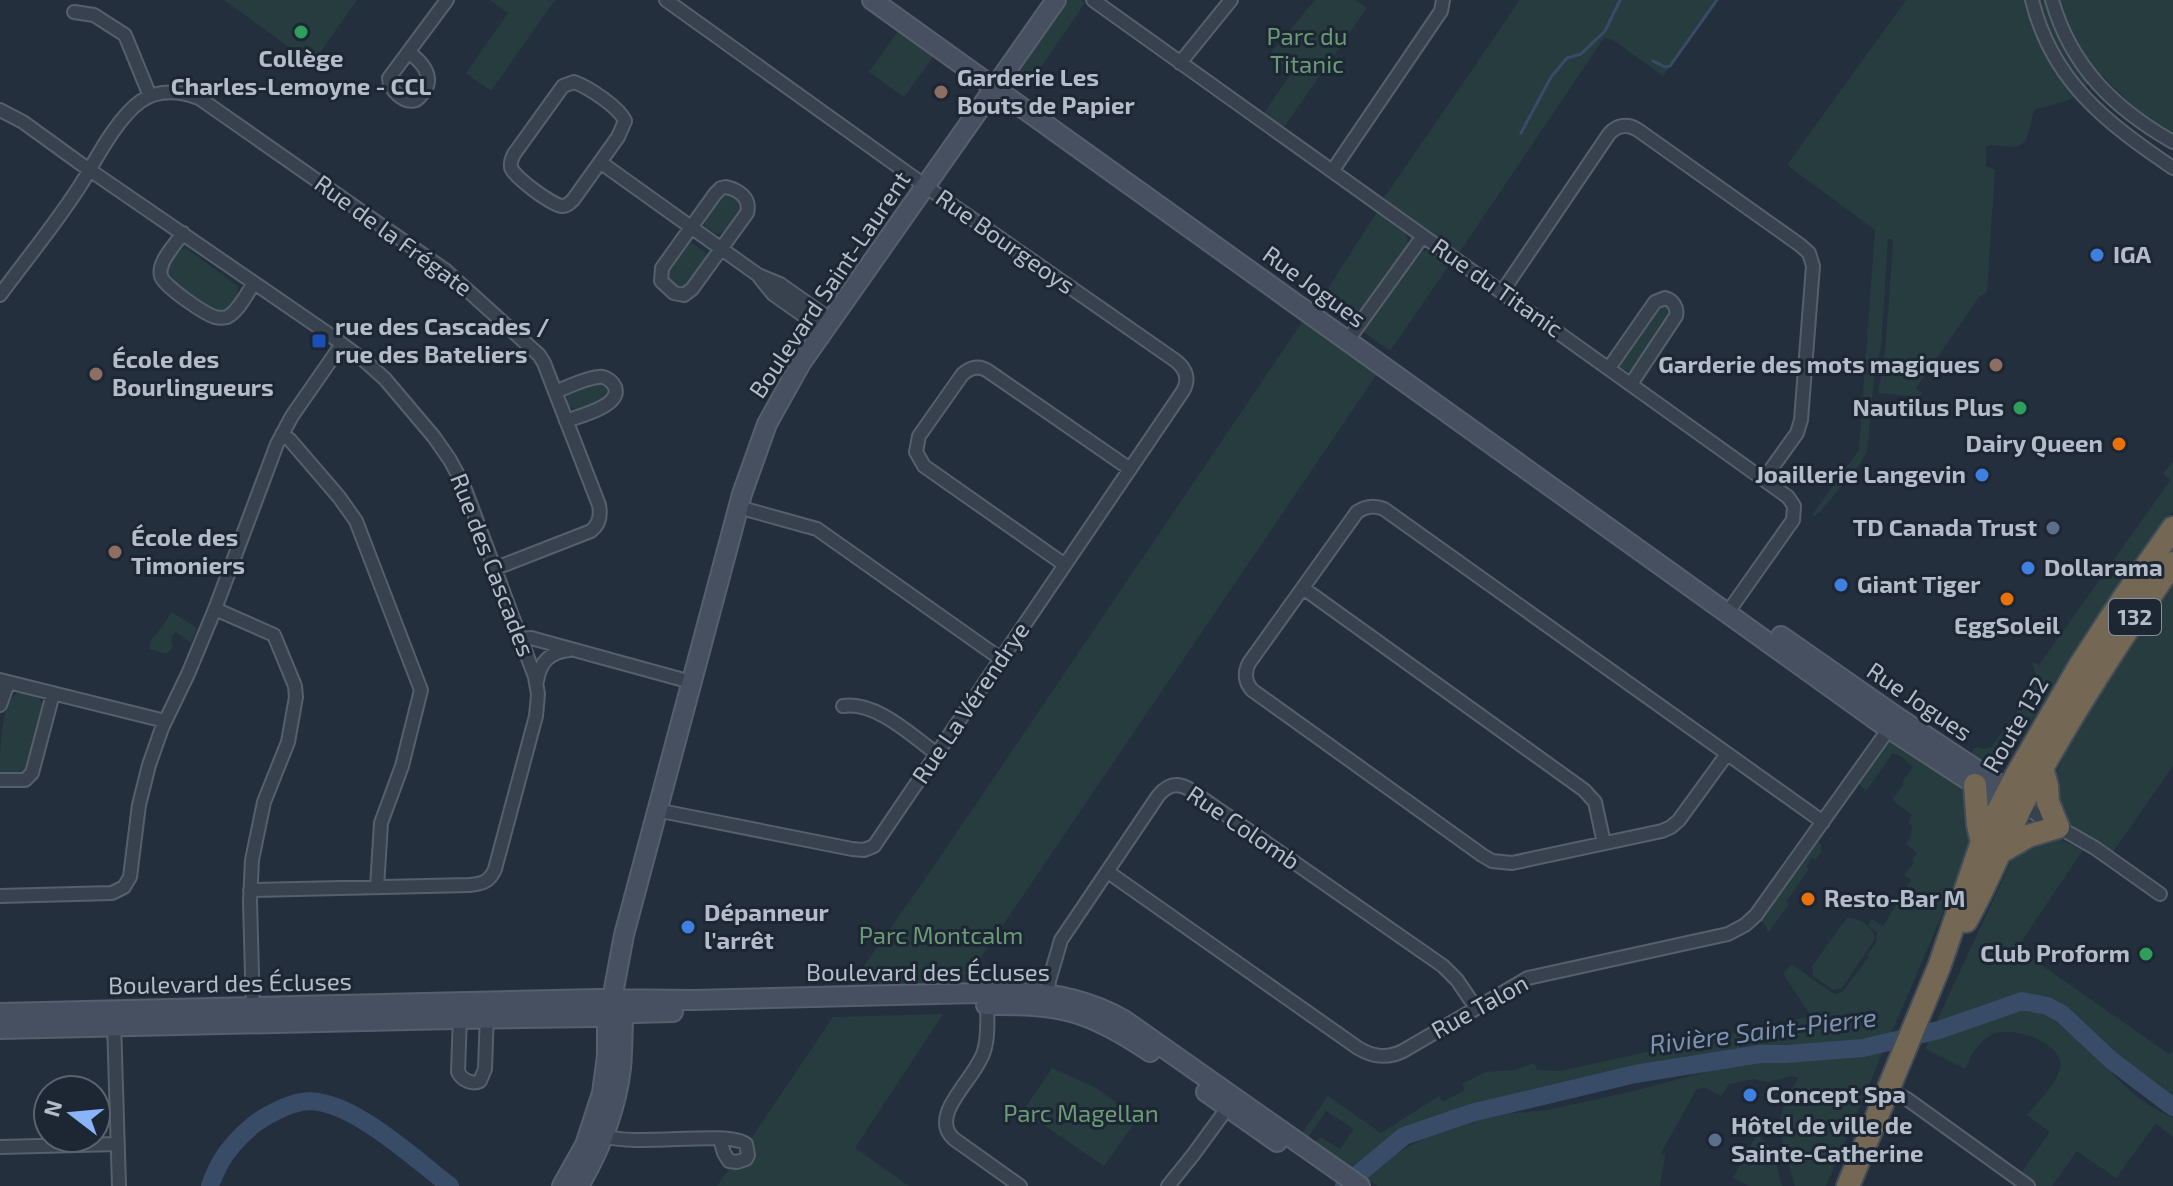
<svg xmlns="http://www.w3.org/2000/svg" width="2173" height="1186" font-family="'Exo 2',sans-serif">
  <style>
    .green { fill: #263c3f }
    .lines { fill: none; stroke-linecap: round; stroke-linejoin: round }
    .stream { stroke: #394c67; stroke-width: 3 }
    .river { stroke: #394c67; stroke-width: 18 }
    .street-casing { stroke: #565f6c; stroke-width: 16 }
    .secondary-casing { stroke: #565f6c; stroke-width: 22 }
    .highway-casing { stroke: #434c59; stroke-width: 26 }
    .street { stroke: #38414e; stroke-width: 12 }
    .secondary { stroke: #465061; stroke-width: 18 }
    .highway { stroke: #746855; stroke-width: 22 }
    .leisure-dot { fill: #2e9e5b; stroke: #1d2633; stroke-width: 3 }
    .education-dot { fill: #8d6e63; stroke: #1d2633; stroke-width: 3 }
    .shop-dot { fill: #3f7fe0; stroke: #1d2633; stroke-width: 3 }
    .transit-dot { fill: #1a4fb4; stroke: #1d2633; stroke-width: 3 }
    .food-dot { fill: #e8710a; stroke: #1d2633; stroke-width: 3 }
    .service-dot { fill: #5c6f8a; stroke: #1d2633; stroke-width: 3 }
    .labels { text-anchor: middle; stroke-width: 6; stroke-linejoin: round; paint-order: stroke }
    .shield { fill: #1d2633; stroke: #878f9c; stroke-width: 2 }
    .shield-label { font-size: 22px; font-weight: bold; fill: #b4bcc9 }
    .park-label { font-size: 24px; fill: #6b9a76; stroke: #1d2633 }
    .poi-label { font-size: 24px; font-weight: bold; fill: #b4bcc9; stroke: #1d2633; text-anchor: start }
    .street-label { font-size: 24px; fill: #b4bcc9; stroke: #1d2633 }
    .water-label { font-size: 26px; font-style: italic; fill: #7c92b1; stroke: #1d2633 }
  </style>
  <rect width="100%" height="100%" fill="#242f3e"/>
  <path class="green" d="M224,0H357L312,64Z
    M490,0H555L491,91L466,73L508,13Z
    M1066,0H1081L1085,3L1026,89L1016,84L1015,75L1017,72L1015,71Z
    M1315,0H1355L1367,8L1284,127L1264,113L1292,72L1269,55Z
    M1520,0H1717L1663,76L1613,40L1604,38L1459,253L1384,198Z
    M1906,0H2173V135C2146,118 2123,98 2101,74L2069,100L2034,110C2031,120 2030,143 2018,146C2009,148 1998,145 1990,145L1986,147V166L1995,170L1987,292L1979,297L1916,388L1922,393L1919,397L1878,393L1885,352L1893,244V239H1888L1881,347L1874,379L1867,451L1858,467L1820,512L1814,516L1812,515L1859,450L1875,230L1787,165Z
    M900,28L936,53L904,97L869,72Z
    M724,194C732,193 740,199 742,207L726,232L717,234L706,227L704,221L720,196Z
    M1377,212C1389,221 1409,228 1408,245L1351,323L1320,301Z
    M689,241L709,255L689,285L678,287L668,280L666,272Z
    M186,248L238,286L237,296L228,309L217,312L173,282L167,276C166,264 175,251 186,248Z
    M1428,250L1450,264L1390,351L1362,331L1418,253Z
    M1665,304L1670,307L1671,313L1633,369L1630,371L1621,368V361L1659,306Z
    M1305,318L1379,371L963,984L849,987L932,869Z
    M602,382L608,386L610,390C604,403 581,413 568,407L566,403L568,395Z
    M2173,461V511L2067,662L2010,757L1999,767L1978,761L1969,756L1976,747L1984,749L1991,747L2033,690L2036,675L2031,661L2039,665L2167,485L2170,480L2163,474Z
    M2173,582V766L2113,852L2069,823L2060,815L2053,780L2070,742L2113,670Z
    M172,612L197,628L191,643L176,632L171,638L173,648L166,654L149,649L152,637L154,638Z
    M19,692L39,698L44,707L28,769L23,774H0C0,752 0,700 19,692Z
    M1894,740L1923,758L1964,790L1968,794L1973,829L1950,896L1891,1034L1844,1042L1755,1046L1714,1053L1625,1079L1494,1104L1455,1114L1417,1128L1353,1169L1315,1142L1321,1137L1340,1149L1354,1129L1326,1111L1308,1138L1302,1133L1328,1096L1381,1133L1439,1096L1443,1102L1465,1090L1462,1084L1485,1072L1515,1070L1534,1063L1537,1070L1560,1071L1811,1016L1783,974L1792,964L1831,992L1837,994L1842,992L1869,957L1867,955L1876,943L1877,933L1868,925L1872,919L1883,926L1911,880L1904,875L1914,863L1912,860L1917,853L1906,844L1911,836L1912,826L1908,823L1912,815L1892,800L1904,784L1902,782L1913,767L1902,757L1893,753L1866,791L1858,783L1888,742Z
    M2056,838L2083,850L2017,948L2169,1054L2173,1051V1101C2157,1089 2139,1078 2123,1064C2094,1037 2061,993 2016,998C2001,1000 1989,1008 1975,1013C1962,1018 1948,1022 1934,1027L2014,855L2027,843Z
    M1817,840L1821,845V852L1815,860L1812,858L1806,867L1809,869L1786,902L1789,904L1768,933L1766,926L1760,920Z
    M1847,918C1859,917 1875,928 1875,939L1842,988L1833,990L1813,976L1812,966Z
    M2022,1009C2074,1019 2090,1053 2126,1087C2140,1100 2156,1110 2173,1118V1137L2156,1123L2116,1178L2077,1151L2052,1186H2036L2020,1174L2050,1132L2027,1115C2038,1102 2056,1085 2060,1068C2065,1042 2010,1024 1991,1035C1977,1043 1971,1055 1965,1069L1925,1049L1930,1038C1962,1030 1990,1016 2022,1009Z
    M943,1014L855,1148L909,1186H717L729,1169C741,1170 752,1167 755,1154L750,1140L833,1017Z
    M1885,1047L1826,1186H1795C1788,1163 1775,1132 1783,1108C1786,1098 1793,1088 1798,1078L1792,1076L1767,1082L1754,1079L1729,1084L1721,1096L1704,1087L1696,1090L1661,1153L1665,1156L1660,1186H1377L1363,1176L1397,1153L1430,1135L1467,1123L1506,1114L1547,1110L1630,1092L1710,1071L1742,1058L1753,1061L1792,1056L1822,1057L1853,1055Z
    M1052,1068L1096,1088L1138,1118L1104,1166L1023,1111Z
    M1757,1134C1775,1146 1777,1167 1782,1186H1750L1733,1178Z"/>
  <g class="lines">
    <path class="stream" d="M1653,61L1665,67L1670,66L1717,0
      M1521,133L1551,77L1567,58L1581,54L1605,31L1620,0"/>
    <path class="river" d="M210,1186C219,1160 231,1144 252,1126C263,1117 287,1104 302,1102C346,1094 416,1160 450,1186
      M1344,1186L1404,1136L1471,1113L1635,1074L1760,1054H1786L1863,1048L1939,1030L2022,1001L2047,1006L2062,1014L2111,1060L2173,1107"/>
    <g class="street-casing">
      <path id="street" d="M1093,0L1788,497L1794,506L1793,520L1728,612
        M2032,0C2052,82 2107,123 2173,168
        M2052,0C2071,67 2115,109 2173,142
        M74,12L94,15L125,35L150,96
        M409,53C421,61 434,75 425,90C423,93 419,98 416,100C403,104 389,89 389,78L447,0
        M1180,63L1231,0
        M574,82C588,87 619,107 625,121L618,137L573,200C569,203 568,206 562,206C552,205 512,176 511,167C510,161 512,159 514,154L563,86Z
        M0,110L23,122L81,164L330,335L366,362L385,379L434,437L450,460L463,484L535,677L538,694L536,716L495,869C490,882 481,884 469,885L250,890
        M600,162L758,275L780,284L831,320
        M1333,170L1441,11L1443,0
        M726,187C739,190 751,198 747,213L692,289L684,295L674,293L661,281L662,268L715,194L721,188Z
        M183,233C176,244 157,262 161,276C163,286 205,314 215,317C219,318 223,318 227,317C239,311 247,293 254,283
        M760,278L773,294L824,330
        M1502,292L1609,134C1617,125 1627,123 1638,130L1800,245L1809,253L1813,266L1801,420L1797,433L1764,479
        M0,295C27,258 59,220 83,181C97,157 118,117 141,101C158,89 180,91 199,98L445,270L539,355L544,363L599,505C601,515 600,524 591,531L496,568
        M1348,340L1423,236
        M1609,368L1655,302L1665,298C1673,300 1678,308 1676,316L1631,384
        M555,392C568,387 585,378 599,377C605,376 612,381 615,387C622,406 579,416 566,421
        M282,434L290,440L339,497L356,521L421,690L402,766L381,823L377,887
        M738,507L817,529L1001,659
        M1065,565L924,466L916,452L919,436L962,375C970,367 979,365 988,371L1130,469
        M1303,588L1584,790L1595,802L1604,843
        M215,609L274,635L295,686L296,697L288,742L264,802L252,860L250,901L253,1012
        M521,639L531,638L691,682
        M0,680L165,721
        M537,681C540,662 550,652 569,650
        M0,705L8,683
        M843,706C876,701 911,735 937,754
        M1727,754L1679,820L1671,827L1662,831L1512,863L1492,861L1482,855L1252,690C1245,682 1244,673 1249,663L1357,512C1366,506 1374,505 1384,509L1823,822
        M0,780H25L32,773L53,694
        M2022,806L2095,848L2160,894
        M656,810L852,849L864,850L874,846L1183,391C1190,379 1186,369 1176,361L938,195L666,0
        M1108,872L1358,1048C1373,1057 1387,1059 1403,1051L1528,978L1728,934L1745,925L1756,915L1893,723
        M0,896L112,893L124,887L130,877L139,805L149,765L162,728L188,674L215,609L277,444L292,416L342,344
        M1047,999L1049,981L1061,940L1158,796C1167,785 1177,782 1189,789L1443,966L1457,980L1476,1008
        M987,1000C987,1017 989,1035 984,1051C976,1079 927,1115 954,1139L1020,1186
        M460,1014L458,1072C462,1080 472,1085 480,1081L485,1069L487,1013
        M114,1022L119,1186
        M1888,1089L1907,1099L2028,1186
        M604,1136C637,1147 727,1130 746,1144L748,1155L746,1159L737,1162L729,1161L724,1153L720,1139
        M0,1147L118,1144
        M1168,1186L1193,1155L1231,1103"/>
    </g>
    <g class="secondary-casing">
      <path id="secondary" d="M872,0L1879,722L1994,797L2013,803
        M1781,636L1897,717L2000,785L2016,800
        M986,1005C1060,1004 1088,1010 1150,1052
        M0,1013L598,999L694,1000L1018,992C1056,993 1091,1001 1124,1020L1360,1186
        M0,1029L453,1019L594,1017L634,1013L673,1012
        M1206,1092L1277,1142
        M562,1186L585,1145L602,1093L607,1056V1026L624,935L742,494L767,424L801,363L1056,0
        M579,1186C600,1150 616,1110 621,1068C623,1047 622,1026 624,1005"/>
    </g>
    <g class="highway-casing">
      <path id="highway" d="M1975,785L1978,825L1982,842
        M1999,853L2028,836L2058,827L2048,802L2047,786L2042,768
        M1966,921C1990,879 2007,832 2030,790C2073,711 2122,636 2173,563
        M1848,1186L1939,967L1982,842L2016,776L2079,667L2123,599L2173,528"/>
    </g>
    <use href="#street" class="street"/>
    <use href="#secondary" class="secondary"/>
    <use href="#highway" class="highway"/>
  </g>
  <g class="leisure-dot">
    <circle cx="301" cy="32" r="8"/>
    <circle cx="2020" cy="408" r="8"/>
    <circle cx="2146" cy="954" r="8"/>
  </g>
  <g class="education-dot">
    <circle cx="941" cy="92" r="8"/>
    <circle cx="1996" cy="365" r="8"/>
    <circle cx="96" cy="374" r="8"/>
    <circle cx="115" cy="552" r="8"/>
  </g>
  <g class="shop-dot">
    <circle cx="2097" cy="255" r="8"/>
    <circle cx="1982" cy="475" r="8"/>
    <circle cx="2028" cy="568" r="8"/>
    <circle cx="1841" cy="585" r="8"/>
    <circle cx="688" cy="927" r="8"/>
    <circle cx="1750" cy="1095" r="8"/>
  </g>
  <rect class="transit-dot" x="311" y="333" width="16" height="16" rx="4"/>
  <g class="food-dot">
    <circle cx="2119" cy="444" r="8"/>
    <circle cx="2007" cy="599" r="8"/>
    <circle cx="1808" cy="899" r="8"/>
  </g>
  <g class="service-dot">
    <circle cx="2053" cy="528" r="8"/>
    <circle cx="1715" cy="1140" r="8"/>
  </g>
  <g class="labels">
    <rect class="shield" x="2109" y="599" width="52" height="36" rx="6"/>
    <g class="shield-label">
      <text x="2135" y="625">132</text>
    </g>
    <g class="park-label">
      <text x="1307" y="45">Parc du<tspan x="1307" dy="28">Titanic</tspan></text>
      <text x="941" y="944">Parc Montcalm</text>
      <text x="1081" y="1122">Parc Magellan</text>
    </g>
    <g class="poi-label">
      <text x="301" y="67" text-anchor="middle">Collège<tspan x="301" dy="28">Charles-Lemoyne - CCL</tspan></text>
      <text x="957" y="86">Garderie Les<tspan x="957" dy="28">Bouts de Papier</tspan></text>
      <text x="2113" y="263">IGA</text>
      <text x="335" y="335">rue des Cascades /<tspan x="335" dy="28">rue des Bateliers</tspan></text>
      <text x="112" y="368">École des<tspan x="112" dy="28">Bourlingueurs</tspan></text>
      <text x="1980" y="373" text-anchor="end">Garderie des mots magiques</text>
      <text x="2004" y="416" text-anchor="end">Nautilus Plus</text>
      <text x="2103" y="452" text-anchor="end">Dairy Queen</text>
      <text x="1966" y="483" text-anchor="end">Joaillerie Langevin</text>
      <text x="2037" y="536" text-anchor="end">TD Canada Trust</text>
      <text x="131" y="546">École des<tspan x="131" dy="28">Timoniers</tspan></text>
      <text x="2044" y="576">Dollarama</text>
      <text x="1857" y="593">Giant Tiger</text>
      <text x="2007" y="634" text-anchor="middle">EggSoleil</text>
      <text x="1824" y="907">Resto-Bar M</text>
      <text x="704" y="921">Dépanneur<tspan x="704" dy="28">l'arrêt</tspan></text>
      <text x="2130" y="962" text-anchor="end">Club Proform</text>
      <text x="1766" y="1103">Concept Spa</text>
      <text x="1731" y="1134">Hôtel de ville de<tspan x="1731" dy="28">Sainte-Catherine</tspan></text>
    </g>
    <g class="street-label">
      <text transform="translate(393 236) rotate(36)" y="8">Rue de la Frégate</text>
      <text transform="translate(1005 242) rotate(35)" y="8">Rue Bourgeoys</text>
      <text transform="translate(830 285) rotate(-56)" y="8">Boulevard Saint-Laurent</text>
      <text transform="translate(1314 287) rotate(36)" y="8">Rue Jogues</text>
      <text transform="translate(1497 288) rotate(35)" y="8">Rue du Titanic</text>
      <text transform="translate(492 565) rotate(69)" y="8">Rue des Cascades</text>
      <text transform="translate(1919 702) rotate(34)" y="8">Rue Jogues</text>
      <text transform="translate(971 703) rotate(-56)" y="8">Rue La Vérendrye</text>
      <text transform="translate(2016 725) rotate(-60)" y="8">Route 132</text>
      <text transform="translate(1243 828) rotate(34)" y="8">Rue Colomb</text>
      <text x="928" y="981">Boulevard des Écluses</text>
      <text transform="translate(230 984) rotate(-1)" y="8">Boulevard des Écluses</text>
      <text transform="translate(1480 1007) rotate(-29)" y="8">Rue Talon</text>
    </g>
    <g class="water-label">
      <text transform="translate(1763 1031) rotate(-7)" y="9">Rivière Saint-Pierre</text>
    </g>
  </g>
  <g transform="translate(72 1114) rotate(286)"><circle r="38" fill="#1d2633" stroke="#59626f" stroke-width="2"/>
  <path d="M0-6L14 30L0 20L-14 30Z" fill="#8ab4f8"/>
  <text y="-12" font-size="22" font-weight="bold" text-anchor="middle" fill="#b4bcc9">N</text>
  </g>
</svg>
